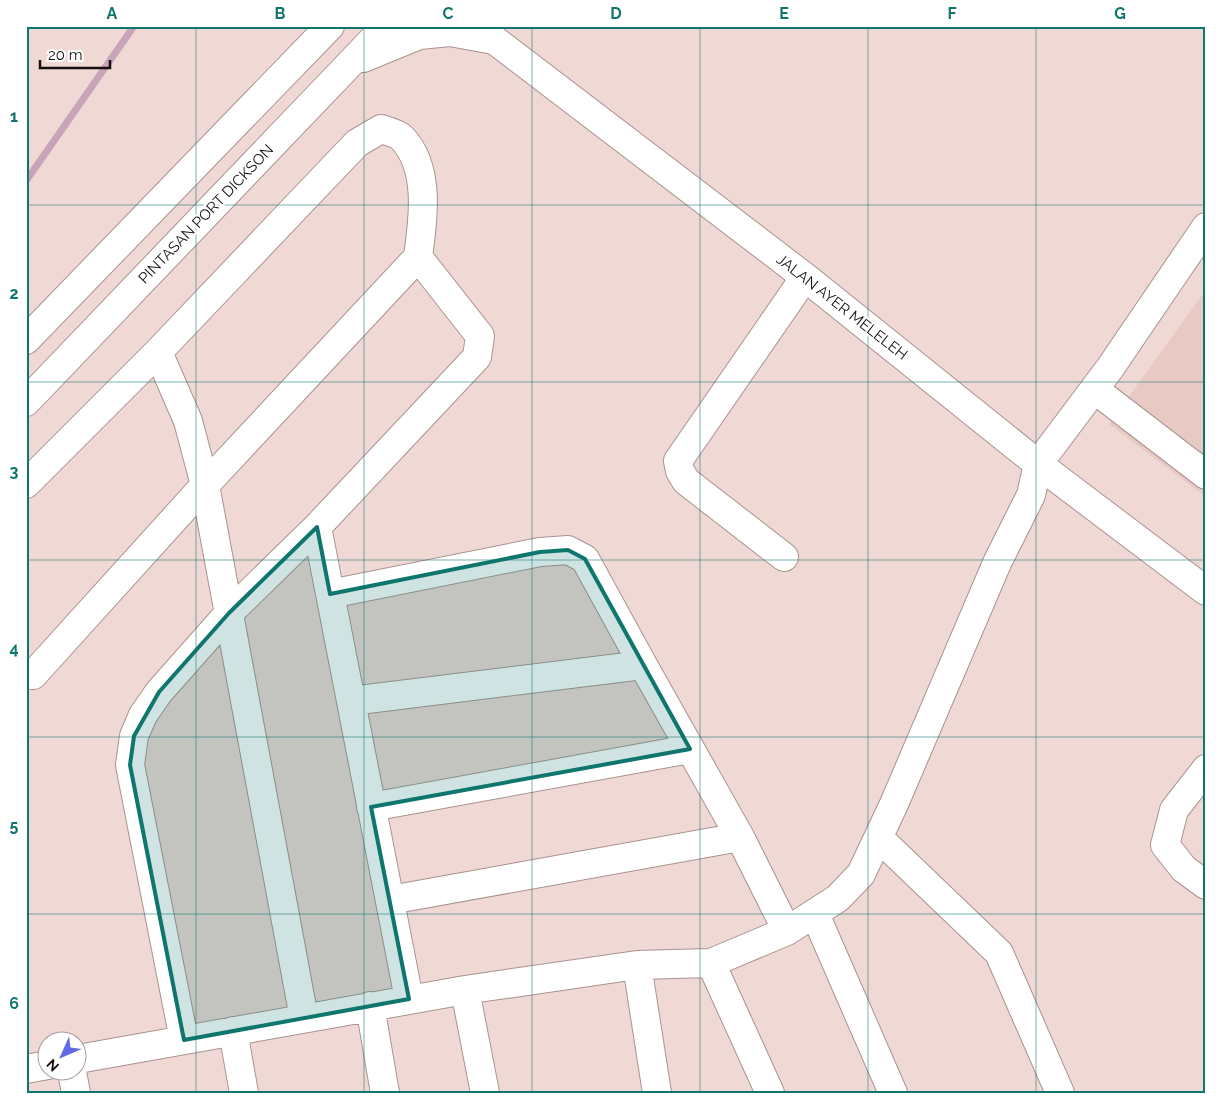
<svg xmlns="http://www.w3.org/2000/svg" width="1232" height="1119" font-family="Raleway,sans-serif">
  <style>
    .built { fill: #e9c9c3 }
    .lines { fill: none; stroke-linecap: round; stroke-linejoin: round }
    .stream { stroke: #c9a3b8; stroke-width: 7 }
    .minor-casing { stroke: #a9938f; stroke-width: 30 }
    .highway-casing { stroke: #a9938f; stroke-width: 30 }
    .minor { stroke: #fff; stroke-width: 28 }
    .highway { stroke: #fff; stroke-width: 28 }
    .marked { fill: #0f766e; fill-opacity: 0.2; stroke: #0f766e; stroke-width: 4; stroke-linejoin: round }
    .grid { fill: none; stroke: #0f766e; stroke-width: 1; stroke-opacity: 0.55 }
    .labels { text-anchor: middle; stroke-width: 4.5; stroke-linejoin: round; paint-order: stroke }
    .street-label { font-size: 15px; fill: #170f0e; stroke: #fff }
    .neatline { fill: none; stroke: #0f766e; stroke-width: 2 }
    .grid-label { font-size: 16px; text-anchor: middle; font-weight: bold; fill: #0f766e }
  </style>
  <rect width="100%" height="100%" fill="#f0d8d4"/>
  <path class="built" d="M1203,294L1206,296V497L1109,424Z"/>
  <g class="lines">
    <path class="stream" d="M26,181L134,26"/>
    <g class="minor-casing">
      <path id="minor" d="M476,26L805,277L1038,464L1206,591
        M158,352L188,421L205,485L304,1018
        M1094,389L1206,475
        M26,484L158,352L357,143L381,129C388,131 398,134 402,138C431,168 423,221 418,257L480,336L477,357L317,527L229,613L159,692L143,715L134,736L130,765L184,1040
        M317,527L409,999
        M784,557L686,481L680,471L678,461L805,277
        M330,594L540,552L568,550L585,559L643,665L740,837L787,931
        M33,675L205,485L418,257
        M351,701L643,665
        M1206,769L1174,810L1165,845L1184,869L1206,885
        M371,807L690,749
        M879,838L999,953L1060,1093
        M390,900L740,837
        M815,914L893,1093
        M711,963L770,1093
        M637,965L657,1093
        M465,990L485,1093
        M370,1006L385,1093
        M233,1031L244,1093
        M78,1059L465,990L637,965L711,963L787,931L838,898L861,874L894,804L997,563L1031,495L1038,464L1110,368L1206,227
        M26,1069L48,1065
        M72,1072L76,1093"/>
    </g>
    <g class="highway-casing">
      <path id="highway" d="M363,58L419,35L450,32L494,40
        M26,340L330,26
        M26,402L386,26"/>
    </g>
    <use href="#minor" class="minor"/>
    <use href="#highway" class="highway"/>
  </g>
  <path class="marked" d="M317,527L330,594L540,552L568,550L585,559L690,749L371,807L409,999L184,1040L130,765L134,736L159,692L229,613Z"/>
  <path class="grid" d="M196,26V1093M364,26V1093M532,26V1093M700,26V1093M868,26V1093M1036,26V1093M26,205H1206M26,382H1206M26,560H1206M26,737H1206M26,914H1206"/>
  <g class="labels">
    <g class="street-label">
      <text transform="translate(206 214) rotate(-46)" y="5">PINTASAN PORT DICKSON</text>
      <text transform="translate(842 307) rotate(38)" y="5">JALAN AYER MELELEH</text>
    </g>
  </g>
  <rect width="1232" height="1119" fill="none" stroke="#ffffff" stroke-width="55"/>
  <g transform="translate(62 1056) rotate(225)"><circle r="24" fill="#ffffff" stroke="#a29f9f"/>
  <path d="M0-4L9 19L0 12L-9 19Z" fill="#616ae2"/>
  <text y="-8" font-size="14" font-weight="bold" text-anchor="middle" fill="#170f0e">N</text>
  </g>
  <path d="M40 60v8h70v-8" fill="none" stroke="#170f0e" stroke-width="2.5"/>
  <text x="48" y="60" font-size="15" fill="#170f0e" stroke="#ffffff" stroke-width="4" paint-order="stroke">20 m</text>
  <rect x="28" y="28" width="1176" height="1064" class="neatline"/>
  <g class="grid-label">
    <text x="112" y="19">A</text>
    <text x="280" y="19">B</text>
    <text x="448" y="19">C</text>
    <text x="616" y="19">D</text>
    <text x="784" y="19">E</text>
    <text x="952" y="19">F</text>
    <text x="1120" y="19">G</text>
    <text x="14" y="122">1</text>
    <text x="14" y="299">2</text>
    <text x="14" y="477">3</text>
    <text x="14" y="654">4</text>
    <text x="14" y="831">5</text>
    <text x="14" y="1009">6</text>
  </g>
</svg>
